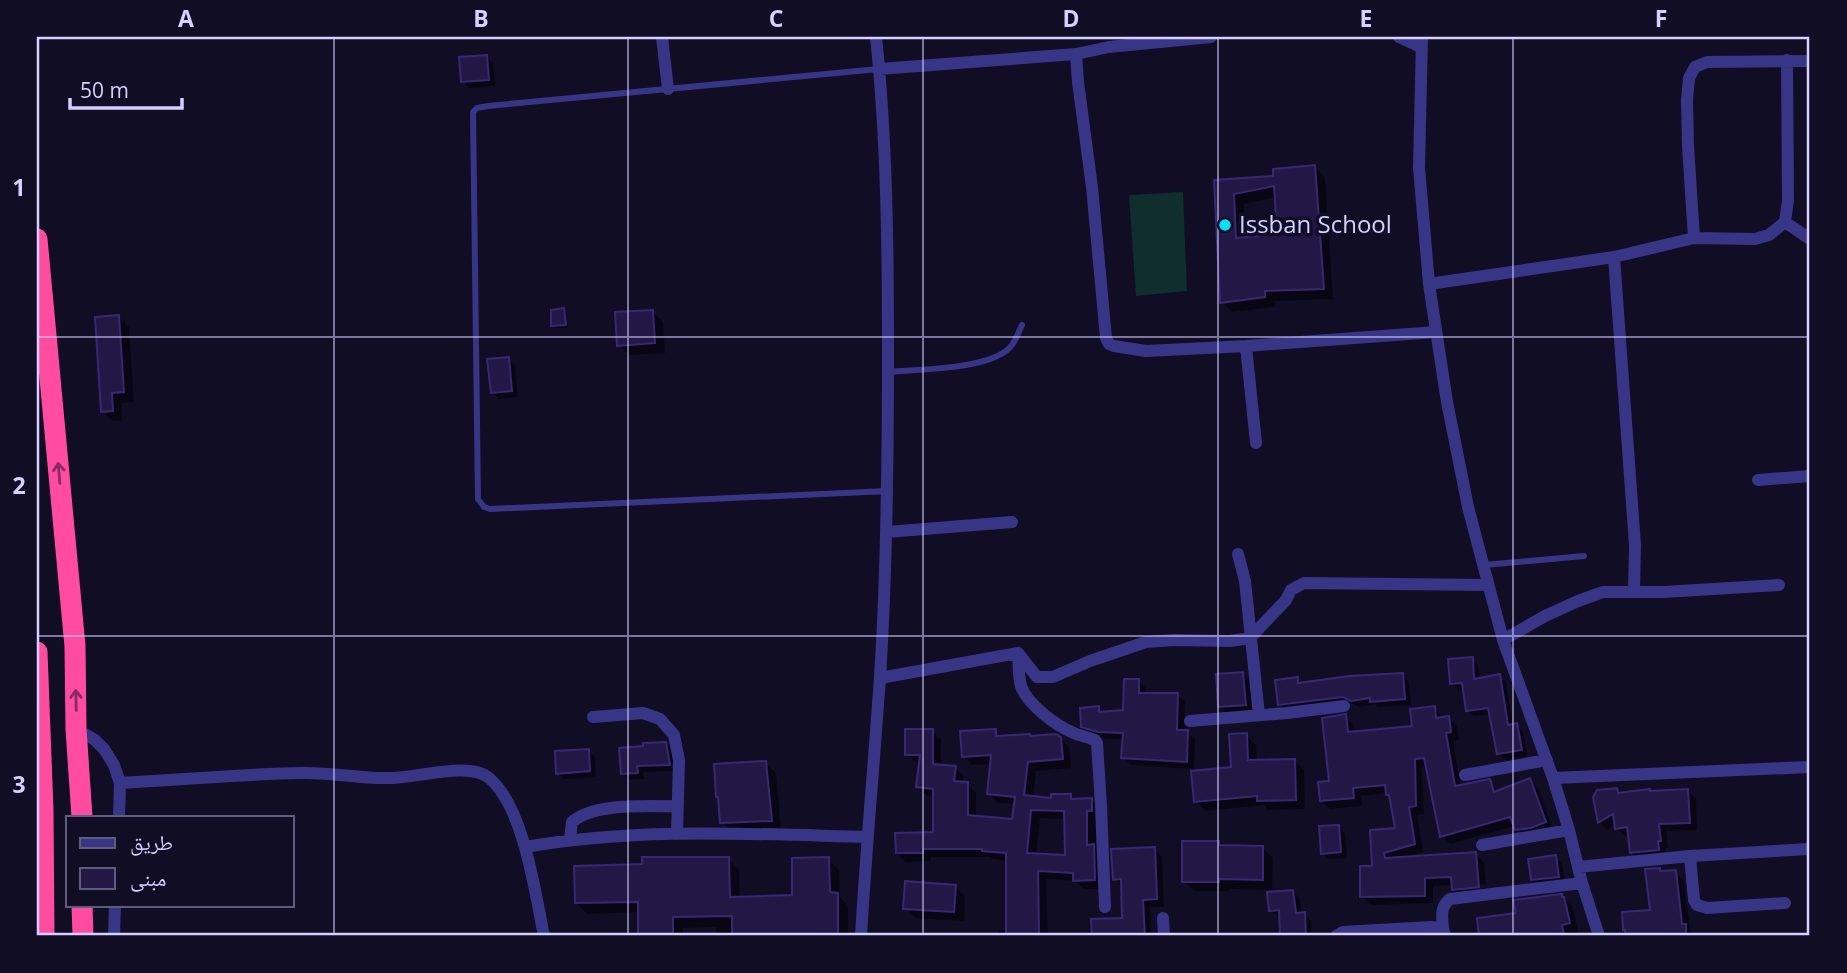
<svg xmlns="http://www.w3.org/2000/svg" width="1847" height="973" font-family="'Open Sans','Noto Naskh Arabic',sans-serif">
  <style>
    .green { fill: #0f2e2d }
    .shadow { fill: #0007; fill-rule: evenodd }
    .building { fill: #211846; stroke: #382873; stroke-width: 2; fill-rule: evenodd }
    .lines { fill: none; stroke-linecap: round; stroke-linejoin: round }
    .lane { stroke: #393586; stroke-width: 6 }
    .street { stroke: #393586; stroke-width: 12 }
    .highway { stroke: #ff4ba0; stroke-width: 21 }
    .oneway { stroke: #882c62 }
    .grid { fill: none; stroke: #d5d0ff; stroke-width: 2; stroke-opacity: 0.55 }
    .poi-dot { fill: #00e0fb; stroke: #110d24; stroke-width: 2.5 }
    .labels { text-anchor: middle; stroke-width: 7; stroke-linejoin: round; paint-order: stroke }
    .poi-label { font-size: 24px; fill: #d5d0ff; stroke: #110d24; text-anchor: start }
    .neatline { fill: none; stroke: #d5d0ff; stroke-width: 2.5 }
    .grid-label { font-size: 23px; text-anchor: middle; font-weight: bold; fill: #d5d0ff }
  </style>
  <rect width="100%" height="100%" fill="#110d24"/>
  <path class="green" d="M1183,192L1187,291L1136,296L1129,195Z"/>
  <path class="shadow" d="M486,56L493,63L495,86L469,88L463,81Z
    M1315,167L1325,178L1333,299L1274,301L1275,307L1232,312L1222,302L1215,182L1275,178ZM1277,197L1279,236L1245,239L1244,204Z
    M563,310L566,312L568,328H556L553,326Z
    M653,312L663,322L665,353L629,355L619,345Z
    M119,317L129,327L134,402L121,403L122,421H113L102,411Z
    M509,359L515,366L518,397L499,399L492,392Z
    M1472,659L1478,666L1480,680L1499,676L1506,683L1513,726L1516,725L1523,732L1527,756L1505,760L1498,754L1491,714L1474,716L1468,710L1465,689L1458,690L1452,683Z
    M1243,673L1249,680L1252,711L1226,713L1220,706Z
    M1402,675L1409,682L1411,705L1378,707L1375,704L1359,707L1351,703L1286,711L1279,704L1297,679L1302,684Z
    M1138,681L1146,688V694H1177L1185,702L1184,732H1187L1195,739L1194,769L1131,765L1123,757L1124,739H1107L1091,734L1083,726L1098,708L1104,714L1125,712Z
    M1434,708L1443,718H1449L1457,726L1459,740L1453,741L1461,787L1489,781L1499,792L1530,780L1538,789L1553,830L1525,838L1515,826L1450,844L1442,836L1428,767H1422L1424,814L1417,815L1423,852L1405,857L1476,854L1484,863L1486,884L1459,887V891L1486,888V895L1462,898L1454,889V885L1433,886V903L1371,905L1362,897L1374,868L1397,830L1391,798L1387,793L1361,796L1362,806L1330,809L1321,801L1331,783L1345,716L1354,725L1355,733L1414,727Z
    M932,731L941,740V766L955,768L964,776L963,783L967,784L976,793V818L1014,821L1016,804L998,803L989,794L992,764L972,765L963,756L995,731L1001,737L1060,738L1069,747L1071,768L1036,771L1033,798L1053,800L1070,796L1075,800L1091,799L1100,808L1096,819V849L1102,855L1103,889H1084L1075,881L1046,879L1048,936H999V930H1008V861L992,859L990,857H931V861L906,862L897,853L935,834V796H927L918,787L921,763H916L907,754ZM1040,818L1066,819V856L1036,855Z
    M1246,735L1256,745L1257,761L1294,760L1304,770L1305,809L1268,810L1264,805L1206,811L1196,801L1233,769Z
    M666,743L672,750L676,771L643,772L644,779L629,780L623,773Z
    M588,750L595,757L596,777L564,779L558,773Z
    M765,763L776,773L781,830L732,832L721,822Z
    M1616,790L1622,795L1688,791L1696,799L1697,830L1666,831L1668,848H1665L1666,858L1639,860L1631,852L1630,835L1625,836L1617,828L1616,825L1607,830L1600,823L1595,797Z
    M1339,826L1345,833L1347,858L1329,859L1322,853Z
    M1218,842L1223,847L1263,848L1273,858L1272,890L1229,889V891H1194L1184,881Z
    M1154,849L1162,857L1164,907H1150L1152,936H1093V921L1124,920L1123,887L1114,879Z
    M1556,857L1562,863L1565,883L1539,886L1533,880Z
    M728,859L739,870L740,898L794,897L828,859L839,870L840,897L848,906V936H716V927L683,928V936H641L640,912L587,914L576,903L643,866Z
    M1659,870L1663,873L1675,872L1684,881L1690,930L1694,936H1628L1627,931L1652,912Z
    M955,886L965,897L964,921L915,918L905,908Z
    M1293,891L1300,899L1301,914H1304L1311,921L1312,936H1282L1281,917H1278L1271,910Z
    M1561,896L1573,907L1579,936H1481L1479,919L1518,915Z
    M908,933L976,936H977H908Z"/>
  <path class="building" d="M487,55L489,80L461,82L459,57Z
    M1315,165L1324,289L1265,291V297L1220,303L1214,180L1273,176V169ZM1274,186L1277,234L1236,238L1234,194Z
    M564,308L566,325L551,326V310Z
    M653,310L655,343L617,346L615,312Z
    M119,315L124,392L112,393L113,411L101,412L95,317Z
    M509,357L512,391L491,393L487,359Z
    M1473,657L1474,679L1500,674L1508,725L1517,723L1522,750L1497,754L1488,708L1466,711L1462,683L1450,684L1448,659Z
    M1243,672L1246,705L1218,707L1216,674Z
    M1403,673L1405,699L1370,702V698L1351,701L1343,697L1278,705L1275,680L1298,677V683L1349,676Z
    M1124,679H1139V693H1178L1177,730H1188L1187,762L1121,758L1123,733L1098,732L1081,727L1080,708L1099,706V712L1123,710Z
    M1435,706L1436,718L1449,716L1451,732L1446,733L1455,786L1490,779L1494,792L1530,778L1546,822L1531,828L1515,830L1510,817L1440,837L1424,758L1415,759L1416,806L1409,807L1415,844L1384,853L1385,858L1476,852L1479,887L1452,890L1451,877L1425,878V896L1360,897V866H1372L1370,830L1395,828L1389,795H1386L1385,785L1353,788L1354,798L1320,801L1318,782L1329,781L1322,718L1346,714L1348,732L1412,726L1410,709Z
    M905,729H933V764L956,766L954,781L968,782V815L1012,819L1015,797L987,794L991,755L962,757L960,731L996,729V736L1030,734L1031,736L1056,734L1061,737L1063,759L1028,762L1024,795L1051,798V794H1071V799L1092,798V811H1087V845L1094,844L1095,880L1073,881V873L1038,871L1039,936H1006V853L982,851V849H923V853H896L895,833L933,832V789L916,787L920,755H905ZM1031,810L1064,811L1065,855L1027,853Z
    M1247,733L1248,760L1295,759L1296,800L1257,801V796L1194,802L1191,771L1231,767L1229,734Z
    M666,742L670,765L637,766L638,773L621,774L619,748L643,746V743Z
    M589,749L590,771L556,774L555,751Z
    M766,761L772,821L720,823L718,797H716L714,764Z
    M1617,788L1618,793L1650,789V791L1688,789L1690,823L1659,824L1661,841H1658L1659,850L1630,853L1627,827L1615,829L1613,814L1598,823L1593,797L1597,790Z
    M1339,825L1341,852L1321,854L1319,826Z
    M1182,841H1219V845L1263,846V880L1219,879V882H1182Z
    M1155,847L1157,899L1143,900L1145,936H1092L1091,919L1122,918L1121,879L1113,880L1111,849Z
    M1556,855L1559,877L1531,880L1528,859Z
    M642,857H729L730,897L792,895V858L829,857L830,892L838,893V936H732V916L673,917V936H638V902L575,903L574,866L642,864Z
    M1660,868V871L1676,870L1682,924H1686V936H1626L1625,930H1623L1622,912L1650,910L1645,869Z
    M905,881L956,885L954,912L903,909Z
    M1293,890L1296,913L1305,912L1306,936H1280L1279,910L1269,911L1267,892Z
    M1562,894V897H1564L1570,923L1562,925L1564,935L1556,936H1479L1477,918L1516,913L1513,900Z"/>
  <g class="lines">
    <path class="lane" d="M879,69L488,106L477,108L473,112L478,499L484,507L490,509L888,491
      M888,372C918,369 994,370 1012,345C1016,340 1019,331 1022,325
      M1484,565L1584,556"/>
    <path class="street" d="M662,37L668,89
      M1399,37L1421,47
      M1422,37L1419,168L1429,284L1447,402L1468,507L1503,640L1553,778L1569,830L1582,883L1599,936
      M1076,54L1078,82L1092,187L1106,338L1109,344L1114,346L1146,351L1246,346L1436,332
      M879,69L1076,54L1109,47L1211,37
      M1785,222L1810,239
      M1694,238L1688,146L1687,100L1689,78L1695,67L1707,62L1810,61
      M1614,257L1635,545L1634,591
      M1429,284L1614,257L1694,238L1755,239L1769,235L1785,222L1788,200L1787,60
      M1246,346L1256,443
      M1758,480L1810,476
      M887,532L1012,522
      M1238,554L1245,581L1259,715
      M1503,640L1545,616L1578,601L1603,592H1664L1779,585
      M1018,653C1019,664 1018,676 1021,686C1027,704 1056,726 1074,733C1080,736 1088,737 1095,740L1097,743L1101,805L1105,907
      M880,678L1018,653L1037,677H1053L1090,661L1146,642L1174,640L1230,641L1250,638L1286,600L1291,590L1304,583L1487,585
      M593,717L643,713L660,719L674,735L679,760L677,834
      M1190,721L1287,713L1344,706
      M76,729L95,740L104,749L114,765L120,783L119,817
      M1465,775L1547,760
      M1553,778L1810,767
      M120,783C180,780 241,774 301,773C331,772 361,779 391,778C417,778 470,761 489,778C524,807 535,893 544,936
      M570,839L572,822C595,802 647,807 677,806
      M1482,845L1569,830
      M525,847C638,827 753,834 867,837
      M1690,856L1694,900L1697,905L1707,908L1785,903
      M1578,867L1690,856L1808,849
      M1163,918L1164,936
      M1443,928C1442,916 1440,907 1450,899L1582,883
      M114,936L115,905
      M861,936C866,850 874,764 880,677C887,570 888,462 888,354C888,249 887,142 876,37
      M1336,936L1343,932L1431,927L1443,928L1445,936"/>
    <path class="highway" d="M37,239L75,646L76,729L82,817
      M37,652L43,810L44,936
      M82,905L83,936"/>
  </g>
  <defs><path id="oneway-shaft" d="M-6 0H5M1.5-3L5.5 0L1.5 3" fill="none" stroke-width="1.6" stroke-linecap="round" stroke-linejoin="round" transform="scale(1.75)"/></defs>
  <g class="oneway">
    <use href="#oneway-shaft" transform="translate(59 473) rotate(-95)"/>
    <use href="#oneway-shaft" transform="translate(76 700) rotate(-91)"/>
  </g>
  <path class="grid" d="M334,37V936M628,37V936M923,37V936M1218,37V936M1513,37V936M37,337H1810M37,636H1810"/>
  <circle class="poi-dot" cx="1225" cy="225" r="7"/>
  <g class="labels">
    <g class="poi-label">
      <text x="1239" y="233">Issban School</text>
    </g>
  </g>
  <rect width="1847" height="973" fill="none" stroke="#110d24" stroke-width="77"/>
  <rect x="66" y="816" width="228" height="91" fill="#110d24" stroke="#5f5b7c" stroke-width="2"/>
  <rect x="80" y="838" width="35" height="10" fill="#393586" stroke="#5f5b7c" stroke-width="2"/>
  <text x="130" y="850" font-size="21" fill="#d5d0ff">طريق</text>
  <rect x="80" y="868" width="35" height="21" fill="#211846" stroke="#5f5b7c" stroke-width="2"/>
  <text x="130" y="886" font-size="21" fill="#d5d0ff">مبنى</text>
  <path d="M70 98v10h112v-10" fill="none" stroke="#d5d0ff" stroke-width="3.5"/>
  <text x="80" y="98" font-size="21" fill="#d5d0ff" stroke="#110d24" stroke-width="5" paint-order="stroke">50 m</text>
  <rect x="38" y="38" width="1770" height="896" class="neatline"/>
  <g class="grid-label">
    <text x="186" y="27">A</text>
    <text x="481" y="27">B</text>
    <text x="776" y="27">C</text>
    <text x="1071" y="27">D</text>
    <text x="1366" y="27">E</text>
    <text x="1661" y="27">F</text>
    <text x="19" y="196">1</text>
    <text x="19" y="494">2</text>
    <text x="19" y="793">3</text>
  </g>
</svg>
